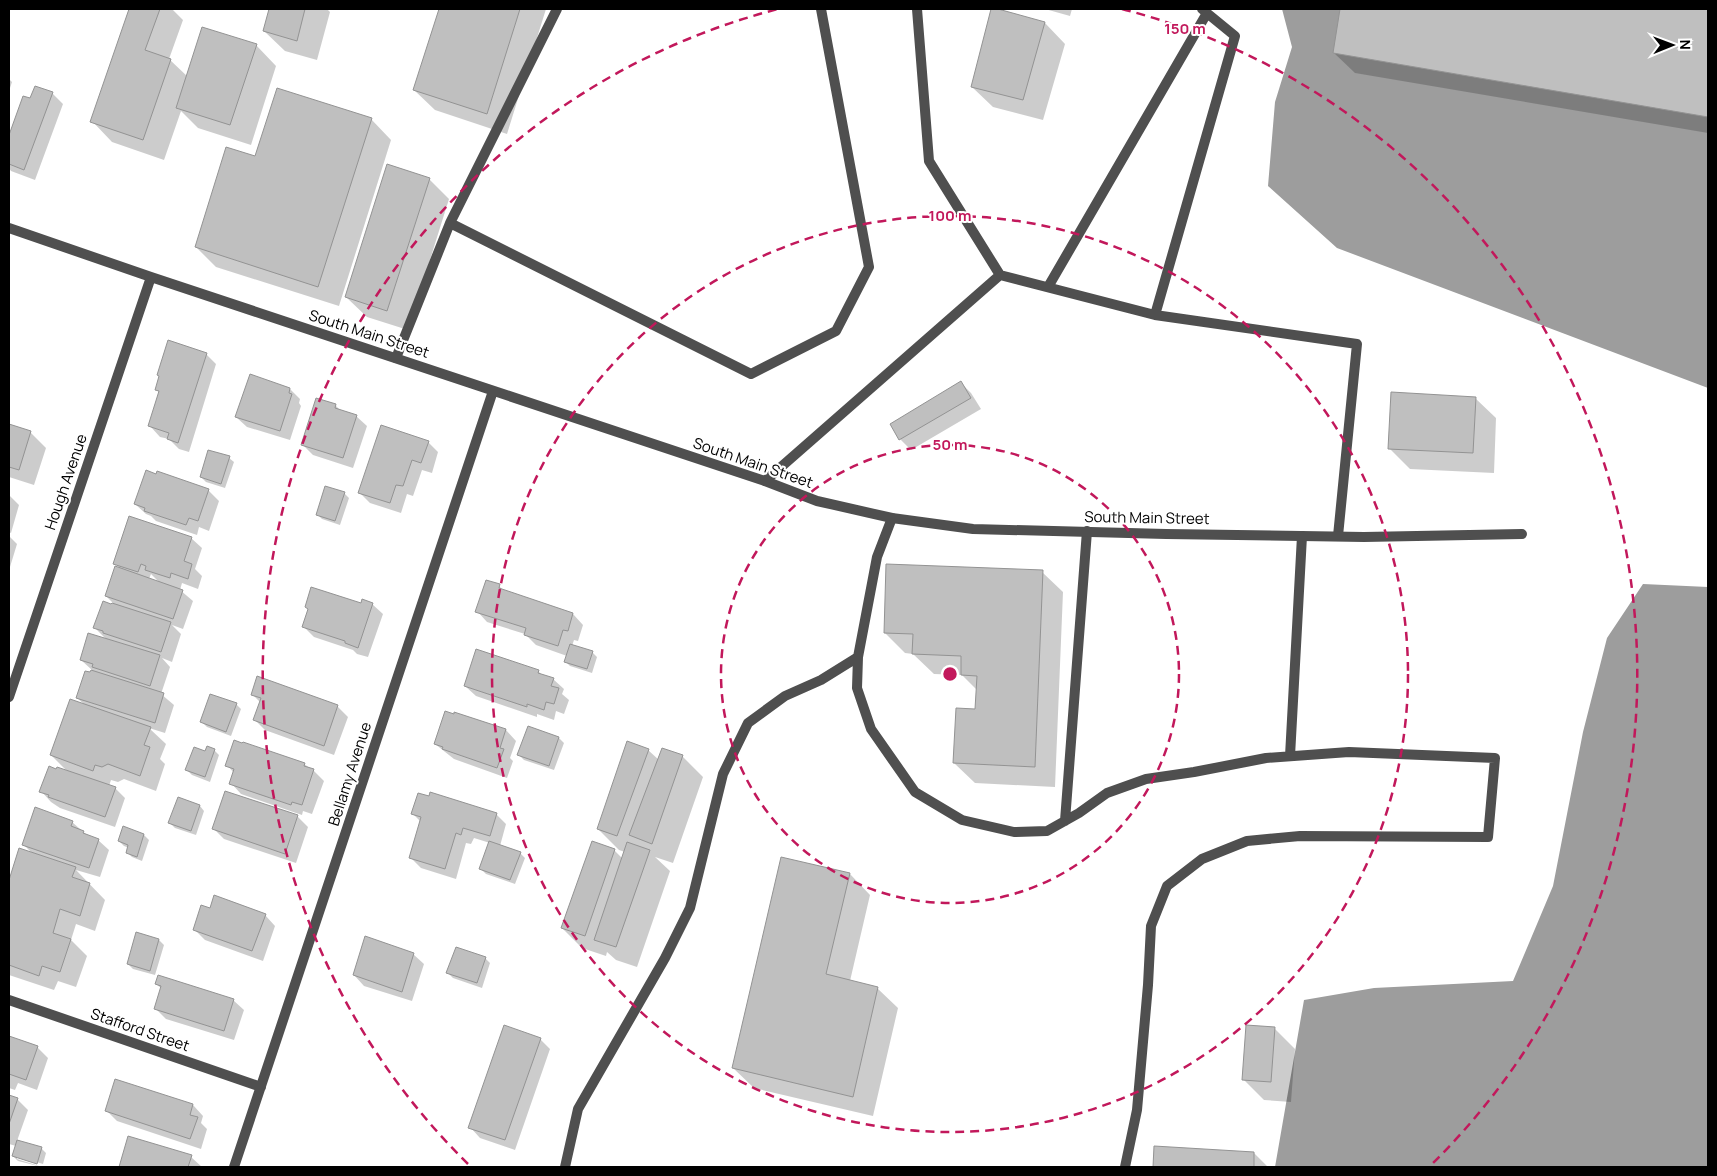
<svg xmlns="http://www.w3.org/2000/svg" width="1717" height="1176" font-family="Manrope,sans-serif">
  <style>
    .water { fill: #9d9d9d }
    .shadow { fill: #0003; fill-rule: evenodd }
    .building { fill: #bfbfbf; stroke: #939393 }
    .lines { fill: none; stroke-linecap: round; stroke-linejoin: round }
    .lane { stroke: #4f4f4f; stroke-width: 10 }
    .street { stroke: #4f4f4f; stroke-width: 10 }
    .ring { fill: none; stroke: #c2185b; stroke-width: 2.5; stroke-dasharray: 9 6 }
    .labels { text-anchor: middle; stroke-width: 4; stroke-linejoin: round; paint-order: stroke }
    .street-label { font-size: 15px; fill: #000; stroke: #fff }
    .centre { fill: #c2185b; stroke: #fff; stroke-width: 2.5 }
    .ring-label { font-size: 15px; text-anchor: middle; font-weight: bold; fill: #c2185b; stroke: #fff; stroke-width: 4; stroke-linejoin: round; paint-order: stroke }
  </style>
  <rect width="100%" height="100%" fill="#fff"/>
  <path class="water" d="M1282,9H1708V388L1337,248L1268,186L1275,102L1292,47Z
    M1643,584L1708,587V1167H1275L1304,1000L1374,988L1513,981L1553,886L1583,732L1607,638Z"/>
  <path class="shadow" d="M130,9H172L183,20L169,59L188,77L256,45L276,66L251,145L198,128L181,111L164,160L112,142L92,121Z
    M270,9H327L330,12L317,60L285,51L264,31Z
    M440,9H546L507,134L435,110L414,90Z
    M992,9L1045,23L1065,44L1043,120L993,107L972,87Z
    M1045,9H1072L1070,16Z
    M1341,9H1708V133L1355,73L1334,53Z
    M9,79L12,82L9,91Z
    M52,93L63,104L35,180L11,171L9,168V139L24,97L31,100Z
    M371,119L391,140L339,306L216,267L196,247L256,158Z
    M429,179L449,199L408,330L367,317L346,297Z
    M206,354L216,364L189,452L179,449L169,439L160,437L150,426L160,393L156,389Z
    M961,383L971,393L981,409L911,450L900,439L891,425Z
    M290,389L300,399L299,403L301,406L290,440L247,427L236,417Z
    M1475,398L1496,418L1494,473L1410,469L1390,449Z
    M335,405L341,411L356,416L367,426L353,468L313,455L303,445Z
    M9,425L30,432L46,448L34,485L9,477Z
    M428,442L438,452L432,473L422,470L413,496L407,494L401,513L370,503L360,493Z
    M229,458L234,462L225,488L206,482L201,477Z
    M158,473L209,491L219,501L209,531L199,527L197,535L156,521L151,516L146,514L135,504Z
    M344,493L349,498L340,525L322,519L317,514Z
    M9,495L19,505L11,533L9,532Z
    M9,536L17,544L10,567H9Z
    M191,538L202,548L195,569L202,576L198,589L182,583L180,590L193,601L183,629L172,625L181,634L172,662L162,658L170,667L161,694L174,705L165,733L149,728L166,744L160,759L165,764L156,791L124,779L118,782L111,780L109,786L115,788L125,798L115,827L60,808L51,802L41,791L57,770L68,772L51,755L85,705L77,698L92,670L81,660L107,640L95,628L112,606L113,603L106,596L121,570L115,563ZM151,574L160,583L149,579Z
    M1042,572L1063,592L1055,787L975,783L954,763L977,710V690L962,675L934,674L913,654L905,653L885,633Z
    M499,586L505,592L573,614L583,625L578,641L574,640L572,646L592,652L597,657L592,673L570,666L565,661L567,656L536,645L525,634L487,622L477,611Z
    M372,604L383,614L368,657L357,654L353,650L314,637L304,627L362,605Z
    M538,671L543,676L553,679L564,689L562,694L569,700L564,714L556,711L554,720L537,714V717L476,696L465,686Z
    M252,694L337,706L348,717L334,755L265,730L255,720L261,703Z
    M236,704L241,709L231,736L207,727L202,722Z
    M455,713L506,730L516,741L510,758L513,761L507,778L454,759L435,744Z
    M559,738L564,743L554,770L524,760L519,755Z
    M242,745L304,764L313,770L324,781L312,814L303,811L302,815L241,794L231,783L234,773L227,765Z
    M214,750L219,755L210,782L192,775L187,770L206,752Z
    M648,750L659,760L682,756L703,777L673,863L655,857L670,871L637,967L616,960L607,952L606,956L582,948L562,928L614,850L623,859L625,852L619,850L598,829Z
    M226,793L298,817L308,827L296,863L224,839L214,829Z
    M200,806L204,811L196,835L175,828L170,823Z
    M413,814H496L506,824L500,846L520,853L525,858L515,884L486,874L481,869L490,843L474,838L471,844L466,843L456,879L421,868L411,858L421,822Z
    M72,822L88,836L98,840L109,850L100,877L76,870L105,900L95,931L76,924L71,940L87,956L76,987L58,981L54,990L9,975V884L20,850L33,854L23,844Z
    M144,835L149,840L142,861L132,857L127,852L129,848L124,846L119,841Z
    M850,874L870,895L850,981L877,988L898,1008L873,1116L754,1088L733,1068Z
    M265,915L275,926L263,961L205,940L194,929Z
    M159,940L164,945L155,975L133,969L128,964Z
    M413,954L424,964L412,1001L364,986L354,975Z
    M485,958L490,963L482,988L453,978L448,973Z
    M156,984L233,1000L244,1010L234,1040L166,1019L155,1008L162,989Z
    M1274,1028L1295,1049L1291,1102L1264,1100L1243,1079Z
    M9,1038L37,1047L48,1058L37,1090L18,1083L15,1090L9,1088Z
    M540,1039L550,1049L515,1150L480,1138L470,1127Z
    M9,1096L17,1099L28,1110L17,1141L41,1148L46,1153L43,1164L17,1156V1159L42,1167L18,1161L13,1156L16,1146L9,1144Z
    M193,1105L203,1116L201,1123L207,1129L201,1149L117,1121L106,1110Z
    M129,1138L191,1157L202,1167H120Z
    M1155,1147L1254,1153L1268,1167H1154Z"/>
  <path class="building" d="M129,9H160L145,50L171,59L143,140L90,122Z
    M269,9H305L297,41L263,31Z
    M439,9H520L487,114L413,90Z
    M991,9H998L1045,22L1023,100L971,87Z
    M1340,9H1708V117L1333,53Z
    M202,27L257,44L230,125L176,108Z
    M35,86L53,92L24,170L9,164V135L23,96L30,98Z
    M277,88L372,118L318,287L195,247L226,147L255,156Z
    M387,164L430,178L387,311L345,297Z
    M168,340L207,353L178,443L167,439L169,433L148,426L159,391L155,390L159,376L157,375Z
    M250,374L290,388L289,393L292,394L280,431L235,417Z
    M961,381L971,398L899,440L890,424Z
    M1391,392L1476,397L1473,453L1388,449Z
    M316,398L336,404L335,408L357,415L343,458L301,445Z
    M9,424L31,431L19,470L9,467Z
    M381,425L429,441L421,463L412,460L403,486L396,485L390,503L358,493Z
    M208,450L230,456L221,484L200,477Z
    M146,470L156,474L157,471L209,489L198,521L189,518L186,525L144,511L145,508L134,504Z
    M325,486L345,492L335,521L316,515Z
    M129,516L192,537L184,561L192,564L188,579L171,573L170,578L145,570L146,566L141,564L138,572L113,564Z
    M886,564L1043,570L1035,767L953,763L956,708L975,709L977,676L961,675V656L912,654L913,634L884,633Z
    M115,566L183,590L173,619L105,596Z
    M486,580L500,584L499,588L573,613L568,631L563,630L558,646L524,635L526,628L475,612Z
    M311,587L361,603L362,599L373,603L358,648L345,643V641L302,627L308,609L305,607Z
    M103,601L111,604L112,603L171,622L161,652L103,633V631L93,628Z
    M88,633L160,655L150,686L92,667L93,664L80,660Z
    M570,644L593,651L587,669L564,662Z
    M476,649L539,670L538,673L554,678L551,686L559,688L554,704L546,702L544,710L527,704V707L464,686Z
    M91,670L164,693L155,723L76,698L85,671L90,672Z
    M257,676L338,705L324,746L253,720L261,698L251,695Z
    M210,694L237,703L226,732L200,722Z
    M70,699L151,727L144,745L150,747L140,776L108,764L102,767L95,765L93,771L50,755Z
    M445,711L454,714V712L506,729L500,748L504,749L497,768L442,749L443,747L434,744Z
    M528,726L559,737L549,766L517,755Z
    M234,740L242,743L243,742L305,763L304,766L314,769L302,805L292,802L291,805L229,784L234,769L225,766Z
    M627,741L649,749L617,836L597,829Z
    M207,746L215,749L205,777L185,770L194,747L205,751Z
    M662,748L683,755L652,844L629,835Z
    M49,766L56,769L57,767L116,787L105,817L48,797L49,795L39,792Z
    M225,791L298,815L285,854L212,829Z
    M430,792L497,813L490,836L463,828L461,835L456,833L445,869L409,858L421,817L411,814L418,793L429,796Z
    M178,797L200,805L191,831L168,823Z
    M35,807L73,821L71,826L84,831L83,833L99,839L89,868L22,845Z
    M123,826L144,834L137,857L126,853L128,845L118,841Z
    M489,841L521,852L510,880L479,869Z
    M592,841L615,849L585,936L561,928Z
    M627,842L650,850L616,947L594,940Z
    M19,848L76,867L72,877L90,883L80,916L60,909L53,933L71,939L60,972L42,966L39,976L9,965V880Z
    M781,857L850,873L826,974L878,987L853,1097L732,1068Z
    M214,895L266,914L252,951L193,930L201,905L210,908Z
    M136,932L159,939L150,971L127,964Z
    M365,936L414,953L402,992L353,975Z
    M456,947L486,957L477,983L446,973Z
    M158,975L234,999L224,1031L154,1009L161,986L155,984Z
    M504,1025L541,1038L505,1140L468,1128Z
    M1246,1025L1275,1027L1271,1082L1242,1080Z
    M9,1036L38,1046L26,1080L9,1074Z
    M115,1079L193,1104L190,1115L198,1117L190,1139L105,1111Z
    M9,1095L18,1098L9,1124Z
    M128,1136L192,1155L188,1167H119Z
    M17,1140L42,1147L37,1164L12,1156Z
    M1154,1146L1254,1152V1167H1153Z"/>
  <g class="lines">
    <path class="lane" d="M450,223L751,374L836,331L869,267L821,9
      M1000,275L1155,315L1357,344L1338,536
      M1048,287L1207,13
      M1155,315L1235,36L1202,9
      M396,358L450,223L557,9
      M765,481L1000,275L929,161L917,9
      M892,518L877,557L858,657L857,688L871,729L915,792L962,820L1014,832L1047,831L1079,813L1107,793L1146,779L1194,772L1266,758L1349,752L1495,758L1488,837L1300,836L1247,841L1202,859L1167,886L1151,926L1148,985L1137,1110L1125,1167
      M1290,756L1302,536
      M1065,821L1087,531
      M565,1167L578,1109L665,958L690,908L723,774L748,723L785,696L821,680L858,657"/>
    <path class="street" d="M9,228L151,277L765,481L817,501L892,518L973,529L1166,534L1364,537L1522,534
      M9,697L151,277
      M9,1000L261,1087
      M234,1167L493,391"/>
  </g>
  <g class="ring">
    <circle cx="950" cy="674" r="229"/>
    <circle cx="950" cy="674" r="458"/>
    <path d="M468 1164A687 687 0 0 1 778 9M1122 9A687 687 0 0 1 1432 1164"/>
  </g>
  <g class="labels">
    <g class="street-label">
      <text transform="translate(369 334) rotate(18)" y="5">South Main Street</text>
      <text transform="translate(753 463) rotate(19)" y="5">South Main Street</text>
      <text transform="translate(66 482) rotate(-71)" y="5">Hough Avenue</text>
      <text transform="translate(1147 518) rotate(1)" y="5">South Main Street</text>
      <text transform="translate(350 774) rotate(-72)" y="5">Bellamy Avenue</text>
      <text transform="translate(140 1030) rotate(19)" y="5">Stafford Street</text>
    </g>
  </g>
  <circle cx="950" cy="674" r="8" class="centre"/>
  <g class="ring-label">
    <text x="1185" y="34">150 m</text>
    <text x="950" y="221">100 m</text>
    <text x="950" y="450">50 m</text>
  </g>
  <rect width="1717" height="1176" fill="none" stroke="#000000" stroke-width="20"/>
  <g transform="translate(1672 45) rotate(89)" stroke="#ffffff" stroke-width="4" paint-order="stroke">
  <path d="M0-4L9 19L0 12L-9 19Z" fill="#000000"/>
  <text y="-8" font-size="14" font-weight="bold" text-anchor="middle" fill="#000000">N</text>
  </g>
</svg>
